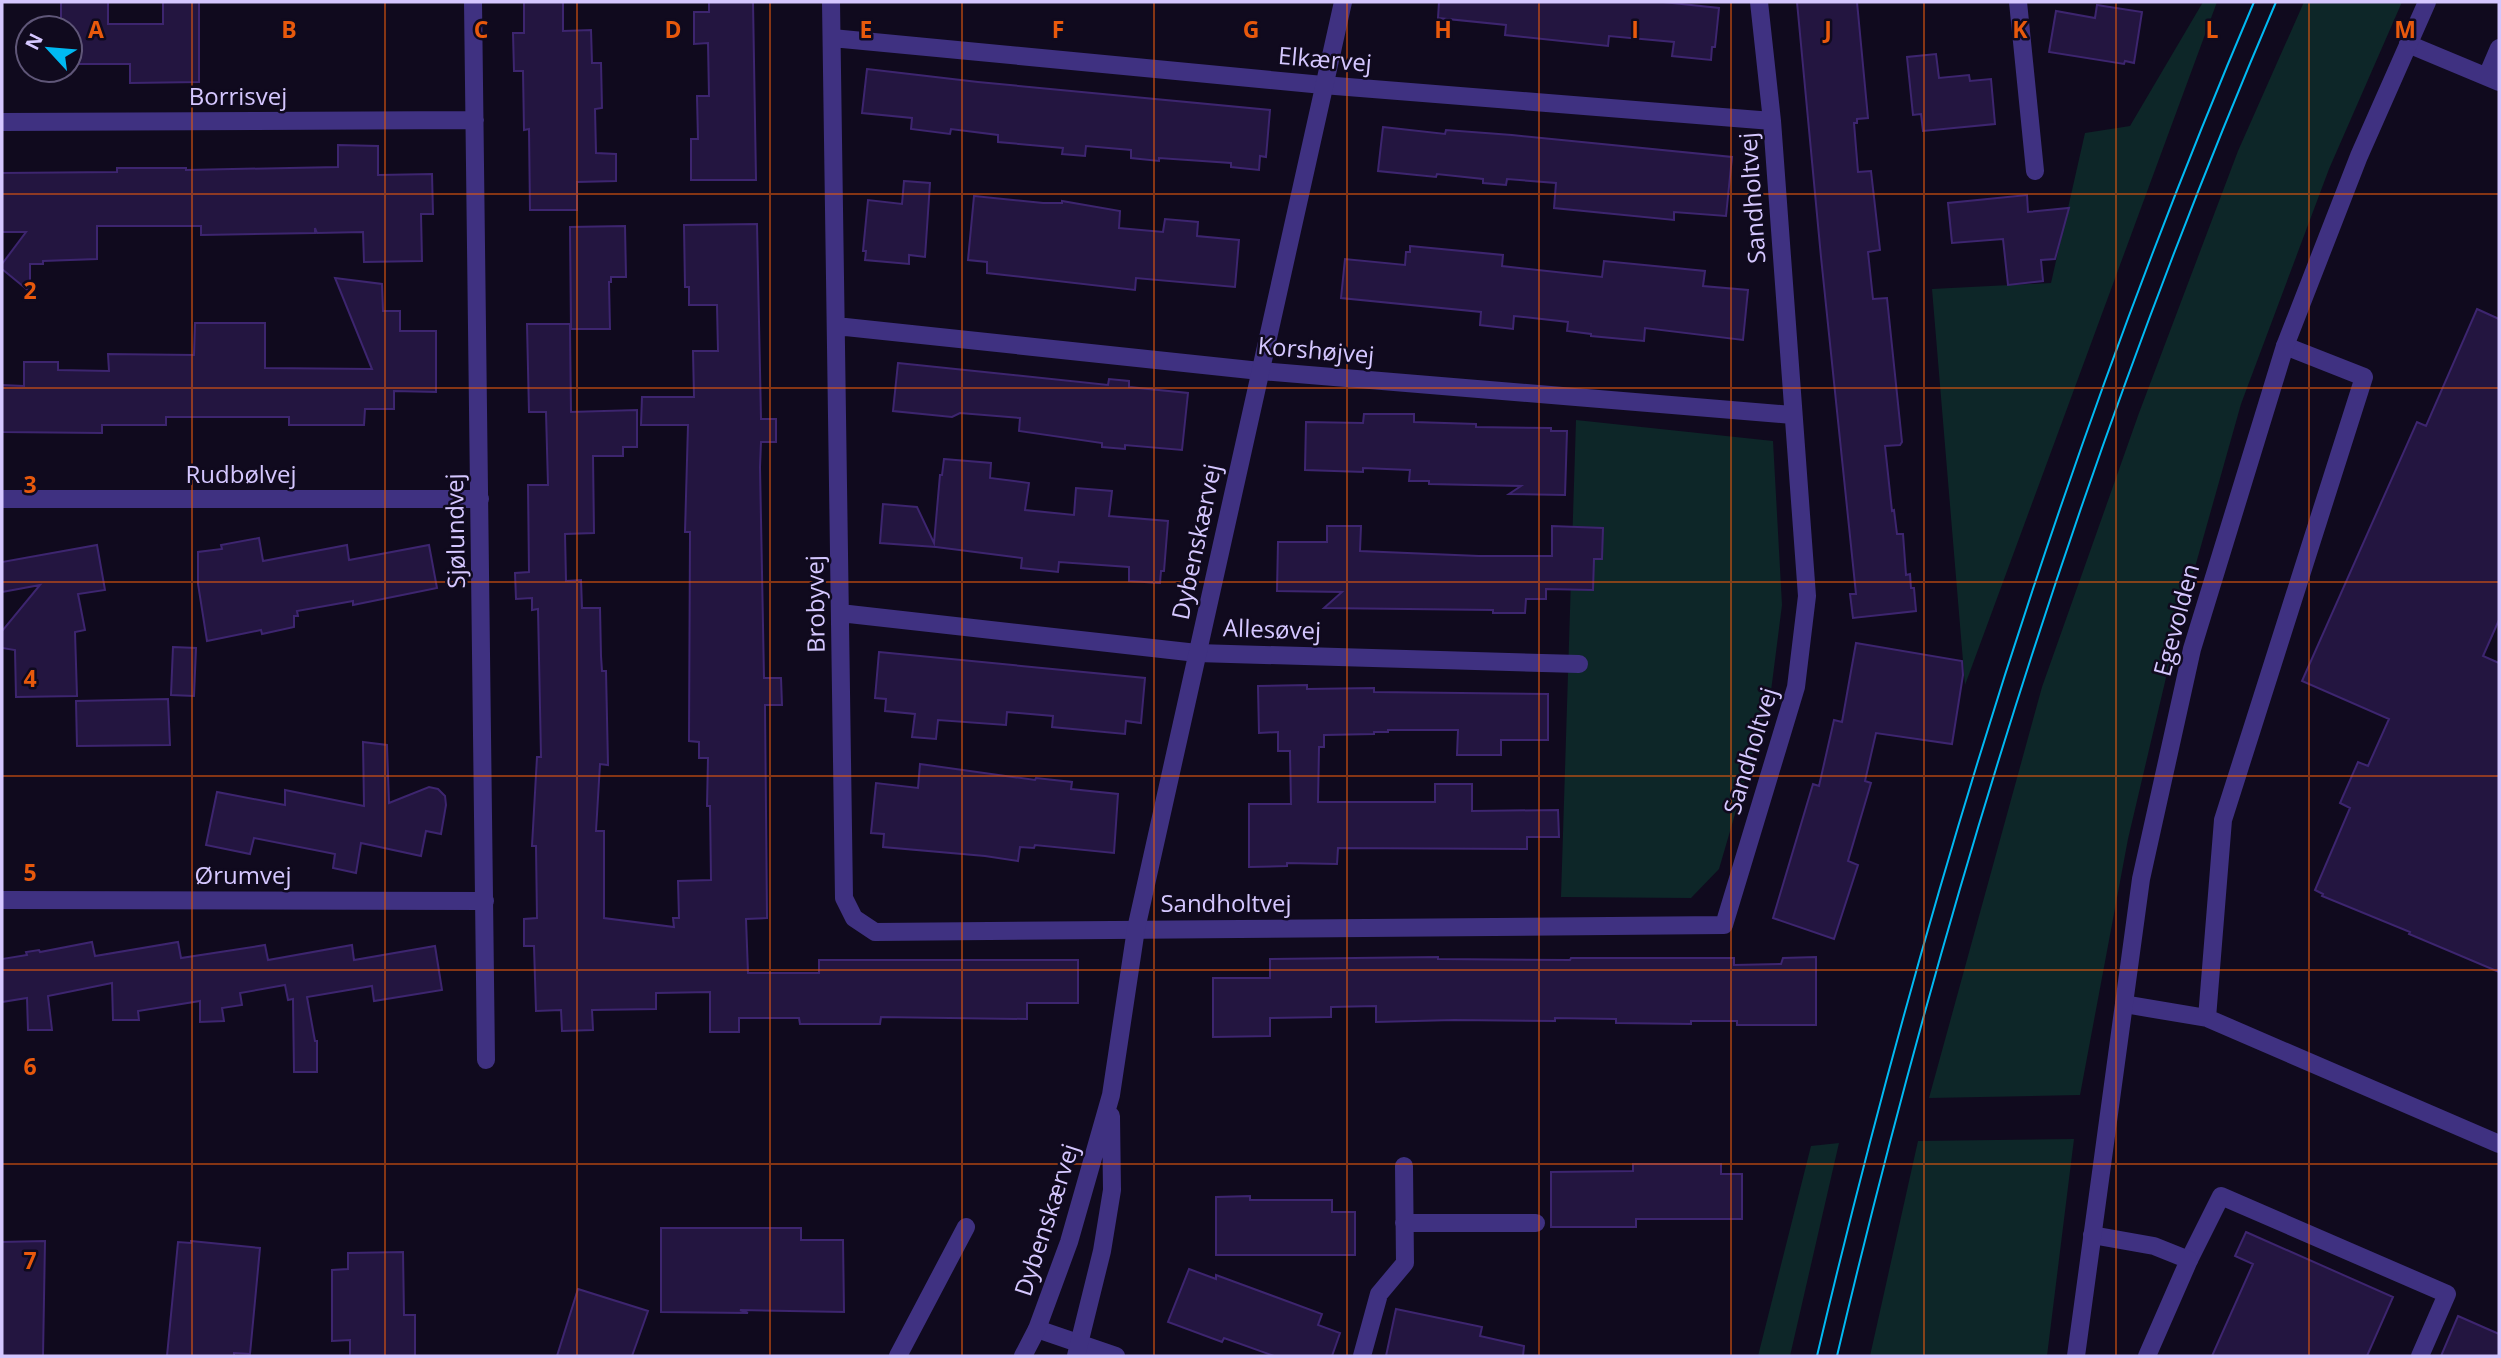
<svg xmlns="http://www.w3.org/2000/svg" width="2501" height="1358" font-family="'Open Sans',sans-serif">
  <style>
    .green { fill: #0d2628 }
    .building { fill: #231540; stroke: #3d256f; stroke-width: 2 }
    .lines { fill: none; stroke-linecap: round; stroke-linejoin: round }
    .service { stroke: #3f3181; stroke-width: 18 }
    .minor { stroke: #3f3181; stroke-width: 18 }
    .tertiary { stroke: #3f3181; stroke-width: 18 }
    .tram { stroke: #00b9f2; stroke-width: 2 }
    .grid { fill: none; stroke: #e8590c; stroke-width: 2; stroke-opacity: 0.55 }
    .labels { text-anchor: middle; stroke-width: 5; stroke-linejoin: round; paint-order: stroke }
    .street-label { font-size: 24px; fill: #d5c7ff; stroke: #100a1e }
    .grid-label { font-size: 23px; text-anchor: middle; font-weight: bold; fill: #e8590c; stroke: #100a1e; stroke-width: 5; stroke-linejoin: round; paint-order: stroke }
  </style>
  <rect width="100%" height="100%" fill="#100a1e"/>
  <path class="green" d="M2203,2H2217L1965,685L1932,289L2051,283L2085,133L2130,126Z
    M2304,2H2402L2329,169L2241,404L2177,631L2128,839L2080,1095L1929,1098L2042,687L2139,413L2238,151Z
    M1576,420L1773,441L1782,605L1771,691L1719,869L1691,898L1561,897Z
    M2074,1139L2047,1356H1870L1918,1141Z
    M1839,1143L1790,1356H1758L1811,1146Z"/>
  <path class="building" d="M61,2H108V24H163V2H199V82L130,83V64H73V28H61Z
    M524,2H563V31L591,30L592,63H601L602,108L595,109L596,153L616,154V181L577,182V210H530L529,129L524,130L523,71H514L513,33H524Z
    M709,2H753L756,180H691V139H698L697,96H709L708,43L694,44V12H709Z
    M1439,2H1663L1719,8L1715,47H1712L1711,60L1672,56L1674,42L1609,36L1608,46L1505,35L1506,25L1438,18Z
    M1797,2H1857L1868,118L1857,119V123H1854L1858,172L1871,171L1880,250L1868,252L1873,299L1887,298L1902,442L1900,445L1885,446L1892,511L1894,510L1897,534H1903L1906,575L1910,574L1911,588H1914L1916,611L1853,618L1850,594H1856L1821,257Z
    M2097,5L2142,12L2134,63L2125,61L2124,64L2049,52L2056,11L2095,18Z
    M1936,54L1939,78L1969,75L1970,81L1991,79L1995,124L1923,131L1921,114L1913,115L1907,57Z
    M867,69L978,82L1270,110L1266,157L1260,156L1259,170L1231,167V163L1159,158V161L1131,158V150L1086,146L1085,156L1062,154L1063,148L998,142V135L951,129L950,134L911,129L912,118L862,113Z
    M1383,127L1445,134L1446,130L1512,135L1732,157L1726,216L1674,212V220L1554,208L1556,183L1507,179L1506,185L1483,183V179L1437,174L1436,177L1378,171Z
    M338,145L378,146V175L432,174L433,214H421L422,261L364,262L363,232L317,233L315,228V233L201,235V226H97V259L43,261V264H30V292L2,269V264L26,232H2V173L117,172V168H186V170L338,167Z
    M904,181L930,183L925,257L909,255V264L865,260L866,251H863L868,200L902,204Z
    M2027,195L2028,212L2069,208L2055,259L2041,260L2043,281L2008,285L2003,239L1952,243L1948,203Z
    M974,196L1043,203H1062V201L1120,211L1119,228L1163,232L1165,219L1198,222L1197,236L1239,240L1235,287L1136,278L1135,290L987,273V262L968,260Z
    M757,224L761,419H776V442H761L760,467L764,678H781L782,705H765L767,918L746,919L748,973H819V960H1078V1003H1027V1019L881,1017L880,1024H800L799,1018H739V1032H710V992L656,993V1009L592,1010L593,1030L562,1031L561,1010L536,1011L534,946H524V919L537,918L536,846H532L537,757H541L538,609L532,610V598L516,599L515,573L529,572L528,485H548L546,412H529L527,324H570L571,412L637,410V447H623V456H593L594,533L565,534L566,581L581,580L582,608H600L601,656L602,671H606L608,765L600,764L596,831H604V918L674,927L673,918H679L678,881L711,880L710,806H707L708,758H699V742L689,741L690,532H685L688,425H641L642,397H694L693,351H718L717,305H689V287H685L684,225Z
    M625,226L626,277H611V282H609L610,329H571L570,227Z
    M1410,246L1503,255L1502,266L1602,277L1604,261L1705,271L1703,286L1748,290L1743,340L1645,328L1644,341L1591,336V334L1567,331L1568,322L1514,316L1513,329L1480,325L1481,312L1341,298L1345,259L1405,265L1406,252H1410Z
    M335,278L382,284L383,311H400V331H436V392L394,391V409H365L364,425H289V417H166V425H102V433L2,432V385L24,386V362H58V370L109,371L108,354L194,355L195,323H265V368L372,369Z
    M2477,309L2499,319V620L2483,656L2499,663V972L2409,934L2410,932L2322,896L2323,894L2315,890L2350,808L2340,803L2358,762L2368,766L2389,719L2302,681L2417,422L2426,426Z
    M898,363L1108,385L1109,379L1129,381V387L1188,393L1182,450L1125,445V449L1102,447V443L1019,431L1020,418L960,413L952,417L893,411Z
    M1364,414H1414V422L1476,424V427L1551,428V431H1567L1565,495L1509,494L1521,486L1429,484V481H1409L1410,470L1363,468V472L1305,470L1306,422L1363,423Z
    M944,459L991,463L990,478L1029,483L1025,510L1074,515L1076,488L1112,491L1109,516L1168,521L1164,571H1161L1160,583L1129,581V567L1059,562L1058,572L1021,568L1022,558L936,547L880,543L883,504L917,507L934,543L940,475H942Z
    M1327,526H1361L1360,551L1479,556H1552V526L1603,528L1602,559H1594L1593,590L1546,589V599H1526L1525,613H1493V610L1324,608L1342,592L1277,591L1278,542H1327Z
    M259,538L263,561L347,545L349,560L429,545L437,588L353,605V601L297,611L298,616H294V627L262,634L261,630L207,641L198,584V552L222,549L221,545Z
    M97,545L105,590L78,594L85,630L75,632L77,696L16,697L15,650L2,648V631L40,585L2,592V562Z
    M1856,643L1962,661L1963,675L1952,744L1876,733L1865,781L1871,783L1848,861L1858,865L1834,939L1773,918L1813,784L1819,786L1834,720L1842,722Z
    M173,647L196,648L194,696L171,695Z
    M879,652L1145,678L1141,723L1126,721L1125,734L1052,727L1053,716L1007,712L1006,725L938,720L936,739L912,737L915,714L885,711L886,699L875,698Z
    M1307,685V689L1374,688V692L1548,694V740H1501V755H1457L1458,730H1388V732H1374V734L1324,735V747H1319L1318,802H1435V784H1472V811L1558,810L1559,837H1527V849L1338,848L1337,864L1287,863V866L1249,867V804H1291L1290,751H1278V732L1259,733L1258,686Z
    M168,699L170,745L77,746L76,701Z
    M363,742L387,745L389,803L429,787L438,789L445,796L446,805L441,834L426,831L421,856L361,843L356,873L333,868L335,854L254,838L250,854L206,845L217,792L285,805V790L364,806Z
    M920,764L1035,780L1036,778L1072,782L1071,789L1118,794L1114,853L1035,845L1034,848L1020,847L1018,861L985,856L883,847L884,834L871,833L876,783L918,788Z
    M92,942L95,956L178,942L181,958L265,945L268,960L352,945L354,960L435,946L442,990L374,1001L372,986L307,997L315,1041H317V1072H294L293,999L288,1000L285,985L240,993L242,1005L222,1008L224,1021L200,1022V1001L138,1011L139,1020H113L112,983L48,996L52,1030H28L27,998L2,1002V959L27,955L26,952L39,950L40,952Z
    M1438,957V959L1570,960L1571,958H1734V965L1781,964L1783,958L1816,957V1025H1737V1021H1691V1024L1616,1023V1019L1555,1018V1021L1454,1020L1376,1022V1006L1331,1007V1017L1270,1018V1036L1213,1037V978H1270V959Z
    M1633,1164H1721V1174H1742V1219H1636V1227H1551V1172L1633,1171Z
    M1250,1196V1200H1332V1212H1355V1255H1216V1197Z
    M661,1228H801V1240H843L844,1312L740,1310L748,1313L661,1312Z
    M2246,1232L2393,1297L2367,1356H2212L2253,1264L2235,1256Z
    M45,1241L43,1356H2V1242Z
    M191,1241L260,1248L250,1354L234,1353V1356H167L178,1242L191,1243Z
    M403,1252L404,1315H415V1356H350V1340L332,1341V1270L348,1269V1253Z
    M1189,1269L1216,1279V1275L1322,1314L1318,1325L1340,1333L1332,1356H1274L1224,1338L1222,1342L1168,1322Z
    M578,1289L648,1311L632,1356H557Z
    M1396,1309L1482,1327L1480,1336L1524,1346L1523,1356H1386Z
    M2458,1316L2499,1334V1356H2441Z"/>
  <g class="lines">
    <path class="service" d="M2285,346L2364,377L2223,820L2207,1018L2499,1144
      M2124,1004L2207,1018
      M2189,1260L2221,1196L2447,1294L2420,1356
      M898,1356L966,1227"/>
    <path class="minor" d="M473,2L486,1060
      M831,2L844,898L854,918L875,932L1724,925L1796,687L1807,596L1772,121L1759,2
      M2018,2L2035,171
      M832,38L1323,85L1772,121
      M2408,44L2499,82
      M2487,76L2499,48
      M2,122L475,120
      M836,326L1260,371L1792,415
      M2,499H480
      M840,613L1197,653L1579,664
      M2,900L485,901
      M1404,1223H1536
      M2092,1235L2154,1246L2189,1260L2147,1356
      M1037,1329L1116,1356
      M1362,1356L1379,1294L1405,1263L1404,1166"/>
    <path class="tertiary" d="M1023,1356L1037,1329L1069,1242L1111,1095L1136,929L1343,2
      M1076,1356L1102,1251L1112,1190L1111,1116
      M2076,1356L2141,879L2192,649L2285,346L2359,156L2427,2"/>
    <path class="tram" d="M1817,1356C1926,894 2068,439 2254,2
      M1837,1356C1946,893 2089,439 2276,2"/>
  </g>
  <path class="grid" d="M192,2V1356M385,2V1356M577,2V1356M770,2V1356M962,2V1356M1154,2V1356M1347,2V1356M1539,2V1356M1731,2V1356M1924,2V1356M2116,2V1356M2309,2V1356M2,194H2499M2,388H2499M2,582H2499M2,776H2499M2,970H2499M2,1164H2499"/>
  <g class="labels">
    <g class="street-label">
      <text transform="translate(1325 60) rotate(5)" y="8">Elkærvej</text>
      <text x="238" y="105">Borrisvej</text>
      <text transform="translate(1753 198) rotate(-94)" y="8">Sandholtvej</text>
      <text transform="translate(1316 351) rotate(5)" y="8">Korshøjvej</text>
      <text x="241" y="483">Rudbølvej</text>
      <text transform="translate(456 531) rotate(-91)" y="8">Sjølundvej</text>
      <text transform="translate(1197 542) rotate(-78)" y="8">Dybenskærvej</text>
      <text transform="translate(816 604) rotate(-91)" y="8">Brobyvej</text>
      <text transform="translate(2177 620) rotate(-75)" y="8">Egevolden</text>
      <text transform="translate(1272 630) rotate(2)" y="8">Allesøvej</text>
      <text transform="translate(1751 751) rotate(-73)" y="8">Sandholtvej</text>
      <text x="243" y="884">Ørumvej</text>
      <text x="1226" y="912">Sandholtvej</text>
      <text transform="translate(1047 1220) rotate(-72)" y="8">Dybenskærvej</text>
    </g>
  </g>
  <g class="grid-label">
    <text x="96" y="38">A</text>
    <text x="289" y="38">B</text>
    <text x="481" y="38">C</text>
    <text x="673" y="38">D</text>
    <text x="866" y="38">E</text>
    <text x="1058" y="38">F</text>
    <text x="1251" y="38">G</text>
    <text x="1443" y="38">H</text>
    <text x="1635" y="38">I</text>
    <text x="1828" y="38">J</text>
    <text x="2020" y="38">K</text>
    <text x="2212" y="38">L</text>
    <text x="2405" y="38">M</text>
    <text x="30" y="299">2</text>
    <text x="30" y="493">3</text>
    <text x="30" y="687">4</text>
    <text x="30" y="881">5</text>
    <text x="30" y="1075">6</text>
    <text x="30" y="1269">7</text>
  </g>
  <rect width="2501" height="1358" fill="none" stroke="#d5c7ff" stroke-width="7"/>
  <g transform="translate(49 49) rotate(296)"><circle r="33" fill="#100a1e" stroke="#5f5678" stroke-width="2"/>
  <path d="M0-5L12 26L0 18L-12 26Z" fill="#00b9f2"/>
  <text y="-10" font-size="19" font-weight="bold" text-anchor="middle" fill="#d5c7ff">N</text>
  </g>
</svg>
